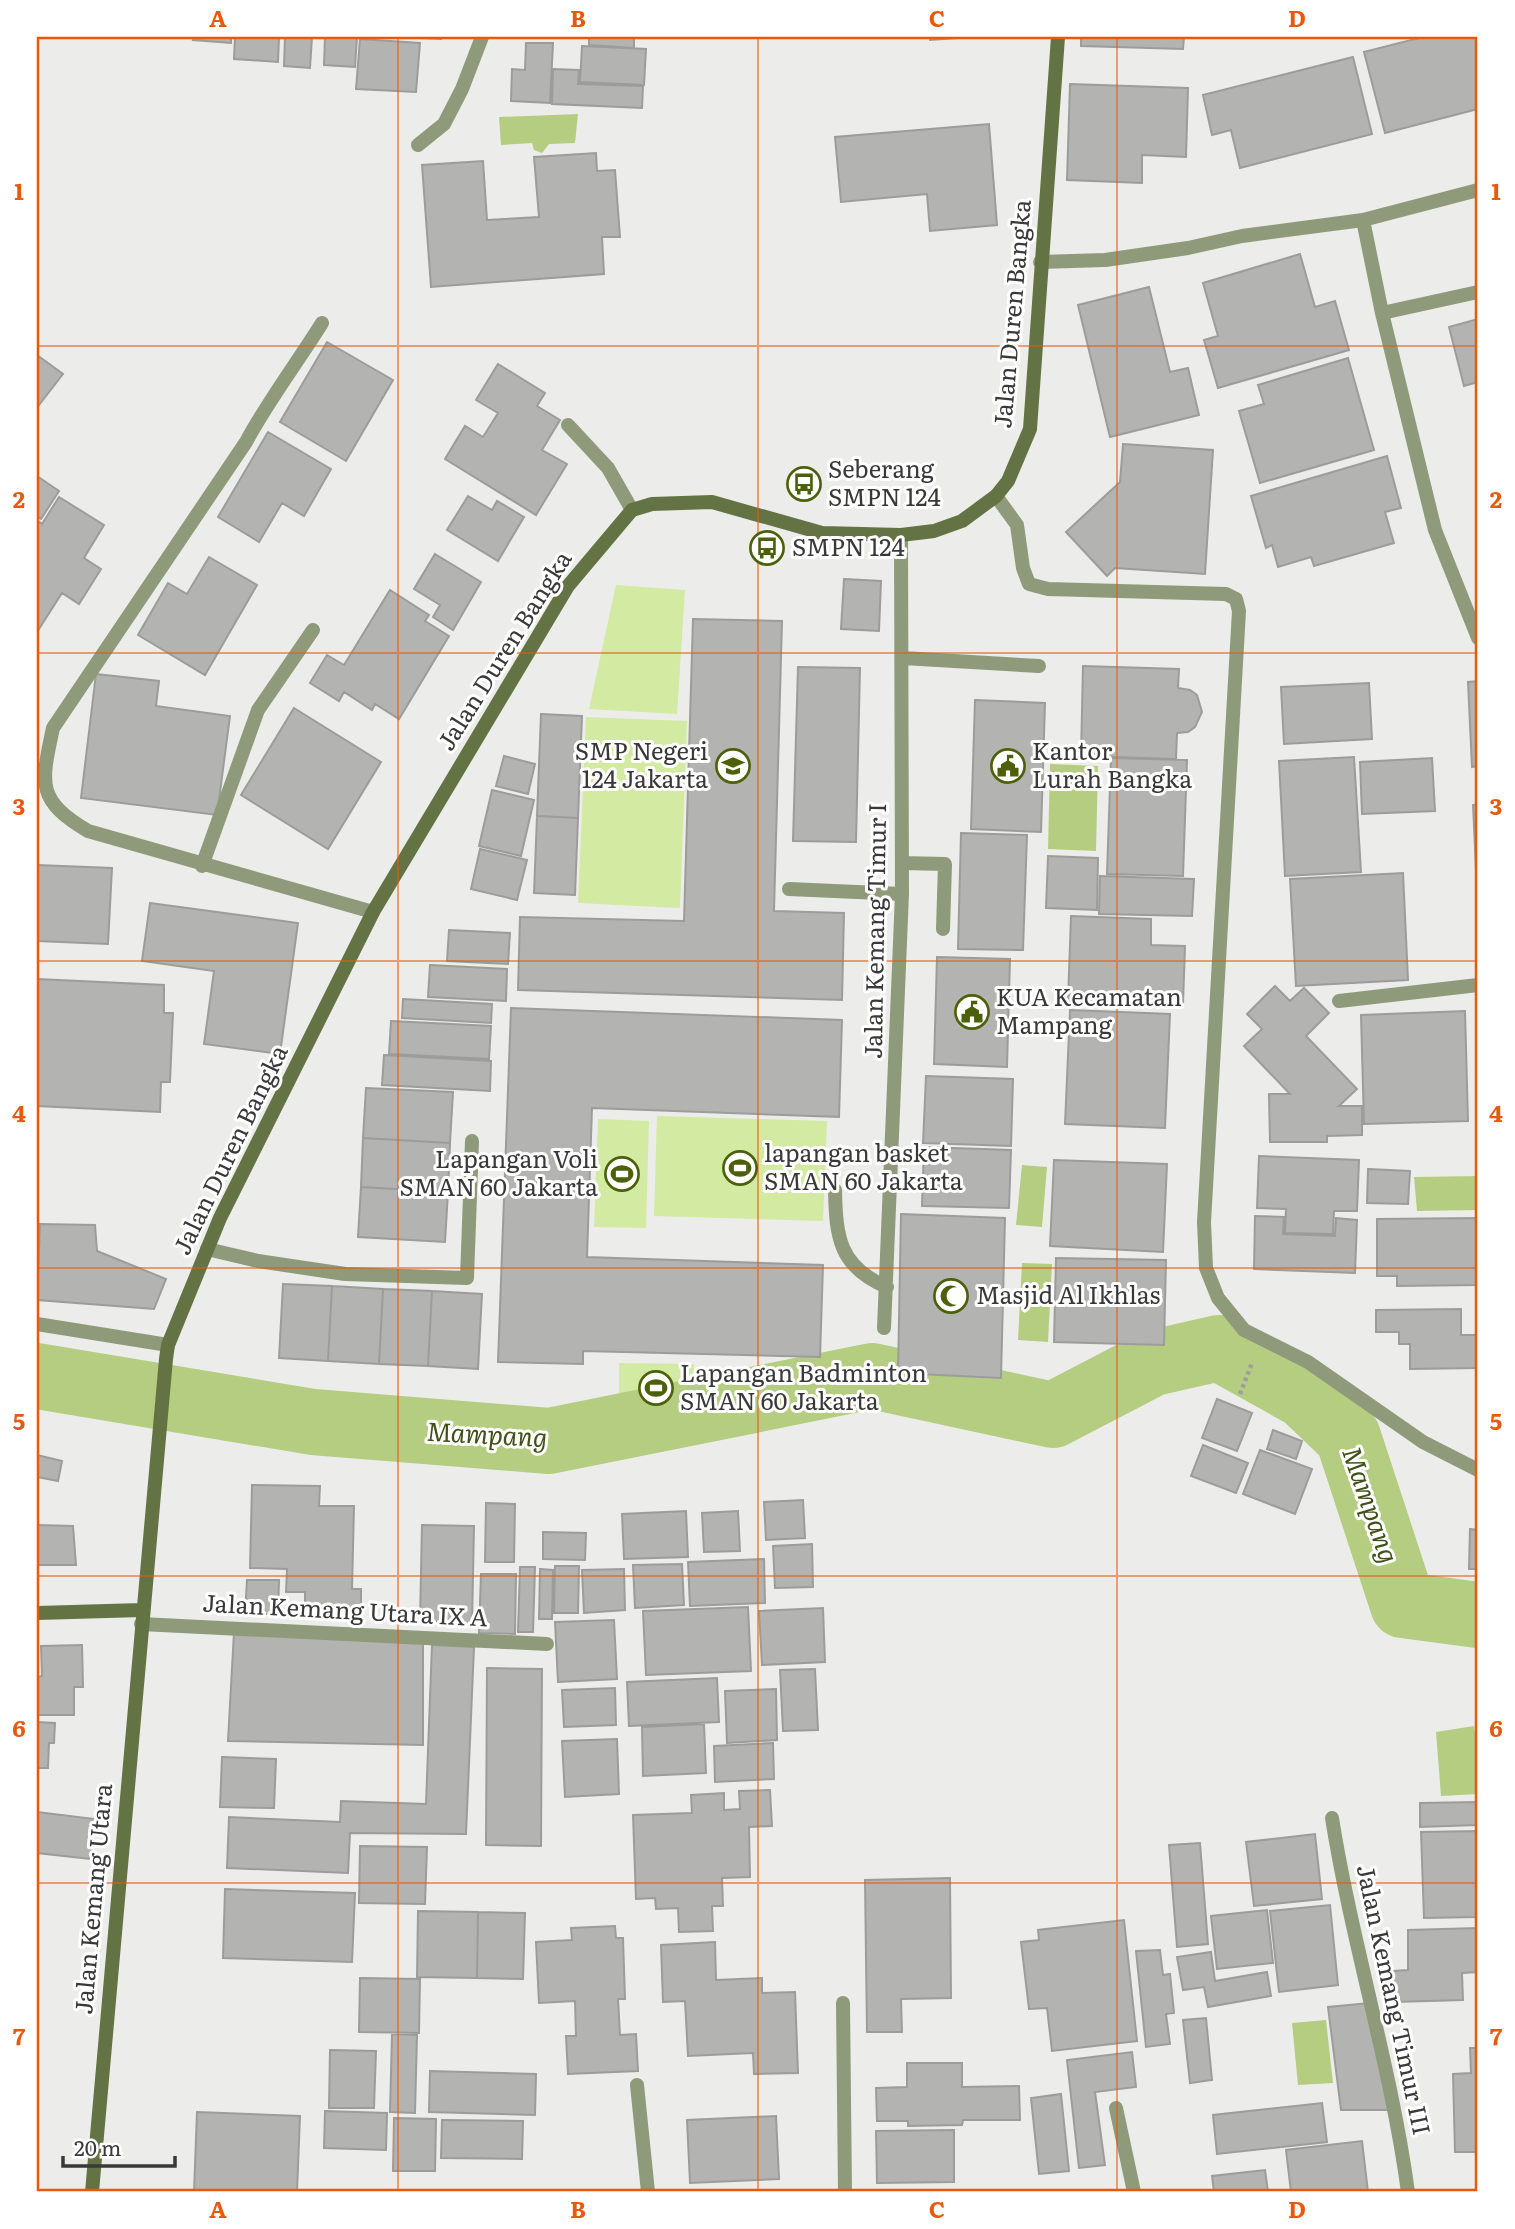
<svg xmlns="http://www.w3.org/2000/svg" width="1515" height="2229" font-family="Literata,serif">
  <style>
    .green { fill: #d2eaa2 }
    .water { fill: #b4cd80 }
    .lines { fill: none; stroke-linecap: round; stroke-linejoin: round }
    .river { stroke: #b4cd80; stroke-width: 66 }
    .building { fill: #b3b4b1; stroke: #9c9d9a; stroke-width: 2 }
    .path { stroke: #9e9f9d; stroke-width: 4.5; stroke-dasharray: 3.5 3.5; stroke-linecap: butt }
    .lane { stroke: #8f9a7b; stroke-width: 14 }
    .street { stroke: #8f9a7b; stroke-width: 14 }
    .secondary { stroke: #647344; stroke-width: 14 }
    .grid { fill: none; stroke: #e8590c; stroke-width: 2; stroke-opacity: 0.55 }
    .labels { text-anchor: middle; stroke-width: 6; stroke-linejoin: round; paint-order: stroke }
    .street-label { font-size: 24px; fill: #383938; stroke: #fff }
    .poi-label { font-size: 24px; fill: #383938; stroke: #fff; text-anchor: start }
    .water-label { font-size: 26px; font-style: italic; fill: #42511a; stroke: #fff }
    .neatline { fill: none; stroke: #e8590c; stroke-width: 2.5 }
    .grid-label { font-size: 23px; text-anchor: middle; font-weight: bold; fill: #e8590c }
  </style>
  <rect width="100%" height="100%" fill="#ecedea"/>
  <path class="green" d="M616,585L685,590L677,714L589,709Z
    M586,717L687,721L680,908L578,903Z
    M657,1116L827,1121L823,1221L654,1216Z
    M598,1119L649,1121L646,1228L594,1227Z
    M619,1363L694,1364L693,1413L619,1412Z"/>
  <path class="water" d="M578,114L575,143L549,144L542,153L534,150L532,143L501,145L499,117Z
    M1050,764L1098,766L1096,851L1048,849Z
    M1022,1165L1047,1167L1042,1227L1016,1225Z
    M1478,1176V1210L1417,1211L1414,1177Z
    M1022,1263L1052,1264L1048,1342L1018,1340Z
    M1474,1726L1478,1752V1794L1441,1796L1436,1732Z
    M1326,2020L1333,2083L1298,2085L1292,2023Z"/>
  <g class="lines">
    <path class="river" d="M37,1376L313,1422L549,1441L872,1376L1053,1415L1153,1363L1219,1348L1305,1396L1348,1437L1403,1605L1478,1615"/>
  </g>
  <path class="building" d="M194,37H231V43L193,40Z
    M235,37H279L278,62L234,59Z
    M285,37H312L310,68L284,66Z
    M325,37H357L355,67L324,65Z
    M398,37H441V39Z
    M589,37H634V48L589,45Z
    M930,37H974L930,40Z
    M1081,37H1184L1183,49L1081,46Z
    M1423,37H1478V109L1385,133L1364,52Z
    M360,39L420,43L416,92L356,89Z
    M526,43H553L550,103L511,101L512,69L525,70Z
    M582,46L646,49L644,85L580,82Z
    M1353,57L1372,134L1240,168L1231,130L1212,135L1203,95Z
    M553,69L579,70L578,84L643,86L642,108L552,104Z
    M1070,84L1188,88L1186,157L1142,155V183L1067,180Z
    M989,124L997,225L930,231L927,194L841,202L835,137Z
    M596,153L597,171L615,170L620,237H602L604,274L431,287L422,165L483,161L487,220L539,217L534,157Z
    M1300,254L1315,307L1335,301L1349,350L1218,388L1204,340L1218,336L1203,283Z
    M1149,287L1170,372L1188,368L1199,415L1110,437L1078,305Z
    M1478,319V382L1464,386L1449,327Z
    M327,342L393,380L346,461L280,422Z
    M37,355L63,374L39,405L37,403Z
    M1348,358L1374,450L1260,483L1239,411L1264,404L1258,385Z
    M498,364L545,393L537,406L560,420L542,450L567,464L536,515L445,459L465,426L483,437L498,413L476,400Z
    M268,432L331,469L304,516L282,503L259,542L218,517Z
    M1123,444L1213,450L1205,574L1115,568L1107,576L1066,532L1120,482Z
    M1387,456L1401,508L1385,512L1394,543L1314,566L1311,557L1278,567L1272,545L1266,548L1251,496Z
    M37,476L59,491L41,519L37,517Z
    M468,496L492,510L497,501L524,517L498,561L447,530Z
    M59,497L104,525L84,558L101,569L79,604L62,593L37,632V520L42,524Z
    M435,554L481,582L453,630L433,617L440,605L414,589Z
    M209,557L257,585L205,675L138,635L168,583L187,594Z
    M844,579L881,581L879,631L841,629Z
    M390,590L429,615L425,621L449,636L399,719L375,704L372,710L344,692L339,701L310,683L327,655L344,665Z
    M693,619L782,621L774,911L844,913L842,1000L518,990L520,917L684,921Z
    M1083,666L1179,669L1178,688L1190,690L1197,695L1202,712L1195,727L1188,732L1177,733L1176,759L1081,756Z
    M798,667L860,668L856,842L793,841Z
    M96,674L159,681L156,706L230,716L217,815L81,798Z
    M1478,681V766L1472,767L1468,682Z
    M1369,683L1372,739L1284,744L1281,687Z
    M975,700L1045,703L1041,832L971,829Z
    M294,708L381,762L328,849L241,795Z
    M541,714L582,716L578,818L537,816Z
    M504,756L535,764L528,794L496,786Z
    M1354,757L1361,872L1285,876L1279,761Z
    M1111,758L1187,760L1183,876L1107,874Z
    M1432,758L1435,811L1362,814L1360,762Z
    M492,790L534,800L521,856L479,846Z
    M1478,804V891H1477L1473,805Z
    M537,816L578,818L575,895L534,893Z
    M961,833L1027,835L1023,950L958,949Z
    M480,849L527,860L517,900L471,889Z
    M1048,856L1098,858L1097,910L1046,908Z
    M37,865L112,868L108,944L37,941Z
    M1403,873L1408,980L1296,986L1290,879Z
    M1100,876L1194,879L1192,916L1099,914Z
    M150,903L298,923L280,1054L204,1044L214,971L142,961Z
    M1071,916L1151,919V945L1185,946L1183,1004L1068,1001Z
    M449,930L510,933L508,964L447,961Z
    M937,957L1010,959L1007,1067L934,1064Z
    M430,965L507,969L506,1001L428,997Z
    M37,979L164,985V1013H173L170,1082H161L160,1112L37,1106Z
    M1275,986L1290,1001L1304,988L1329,1013L1306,1036L1357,1089L1339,1106H1362V1135L1327,1136V1142H1270L1269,1094H1290L1244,1046L1262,1029L1247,1014Z
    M403,999L492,1004L491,1023L402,1018Z
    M511,1008L842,1020L839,1117L592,1108L587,1257L823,1265L820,1357L583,1351V1364L498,1362Z
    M1070,1010L1170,1014L1165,1128L1065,1124Z
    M1465,1011L1468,1121L1364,1124L1361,1015Z
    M391,1021L491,1026L489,1059L389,1054Z
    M384,1055L491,1061L490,1091L382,1085Z
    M926,1076L1013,1079L1011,1146L923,1143Z
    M366,1088L453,1092L450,1143L363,1138Z
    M363,1138L450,1143L448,1192L361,1187Z
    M924,1147L1011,1150L1009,1208L922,1206Z
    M1259,1156L1359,1160L1357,1211H1334L1333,1234L1285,1233L1286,1209L1257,1208Z
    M1054,1160L1167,1164L1163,1252L1050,1246Z
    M1368,1169L1410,1171L1408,1204L1367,1203Z
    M361,1187L448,1192L445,1242L358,1237Z
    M901,1214L1005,1218L1001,1378L898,1373Z
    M1255,1216L1284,1217L1283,1234L1335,1236L1336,1218L1357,1220L1355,1273L1254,1269Z
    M1478,1218V1285L1397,1286V1276H1377V1219Z
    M40,1224L95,1225L97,1251L166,1279L154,1309L37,1300Z
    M1056,1258L1166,1260L1164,1345L1054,1342Z
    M283,1284L332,1286L328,1361L279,1358Z
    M332,1286L383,1289L379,1364L328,1361Z
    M383,1289L432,1291L428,1366L379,1364Z
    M432,1291L482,1294L478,1369L428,1366Z
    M1461,1309V1335H1478V1368L1410,1369V1344H1399V1332H1376V1310Z
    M1217,1399L1252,1413L1237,1451L1202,1438Z
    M1273,1430L1302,1441L1296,1459L1267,1449Z
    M1203,1445L1248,1463L1236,1493L1191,1476Z
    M1260,1450L1312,1469L1295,1514L1243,1494Z
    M37,1455L62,1461L58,1481L37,1477Z
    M252,1485L320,1486L319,1506H354L352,1589H361V1609L305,1608V1592H286L287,1569L250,1568Z
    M803,1500L805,1538L766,1540L764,1502Z
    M486,1503L515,1504L514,1562H485Z
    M686,1511L688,1557L624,1559L622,1514Z
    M738,1511L740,1551L704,1552L702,1513Z
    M37,1525L73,1526L76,1565H38Z
    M422,1525L474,1526L472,1623L420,1621Z
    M1470,1529L1478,1530V1569H1469Z
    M543,1532L586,1533L585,1560L543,1559Z
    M812,1544L813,1587L775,1588L773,1546Z
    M764,1559L765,1603L690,1606L688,1562Z
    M682,1564L684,1605L635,1608L633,1565Z
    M555,1566H579L578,1613H554Z
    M520,1567H535L533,1632H518Z
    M540,1569L553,1570L552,1619H539Z
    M624,1569L625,1610L584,1613L582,1570Z
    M481,1574H516L515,1634L479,1633Z
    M247,1580H279L278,1614H245Z
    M748,1607L751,1671L646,1675L643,1611Z
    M823,1608L825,1662L762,1665L759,1611Z
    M614,1620L617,1679L558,1682L555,1622Z
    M234,1632L423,1641V1745L228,1741Z
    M82,1645L83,1687H74V1715H37V1677L42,1676L41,1646Z
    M432,1645L474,1647L466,1834L350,1833L348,1873L227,1868L229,1817L340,1822L341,1801L426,1804Z
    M487,1668L542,1669L541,1846L486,1845Z
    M815,1669L818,1730L783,1731L780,1670Z
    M717,1678L719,1722L629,1726L627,1682Z
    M615,1688L616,1725L564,1727L562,1690Z
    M776,1689L777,1740L727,1743L725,1691Z
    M37,1722L55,1723L54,1743H49L48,1768H37Z
    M704,1724L706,1773L643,1776L642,1727Z
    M617,1739L619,1794L565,1797L562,1741Z
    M773,1743L774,1779L715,1782L714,1746Z
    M222,1757L276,1759L274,1808L220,1807Z
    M770,1790L772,1826L749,1827L750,1877L722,1878L723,1906H712L713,1931L679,1932L678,1908L656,1909L655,1898L636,1899L633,1815L692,1813L691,1795L724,1793V1810L740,1809L739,1791Z
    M1477,1802V1825L1420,1827V1803Z
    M37,1812L95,1819L90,1859L37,1853Z
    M1478,1831V1917L1424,1918L1421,1832Z
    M1315,1834L1322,1899L1254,1906L1246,1842Z
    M1200,1843L1208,1944L1177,1947L1169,1845Z
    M360,1846L427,1847L425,1904L359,1903Z
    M950,1878L951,1998L901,1999L902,2032H867L865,1880Z
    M225,1889L355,1893L352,1962L223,1958Z
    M1330,1905L1338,1985L1279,1992L1270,1911Z
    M1267,1910L1273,1963L1217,1969L1211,1916Z
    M418,1911L478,1912L477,1978L417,1977Z
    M478,1912L525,1913L523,1979L477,1978Z
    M1124,1920L1137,2041L1052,2051L1047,2008L1029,2009L1021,1942L1039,1940L1038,1930Z
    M615,1926L616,1938H623L625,1999H618L620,2035L636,2034L638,2071L568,2074L566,2036H576L575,2001L539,2003L536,1942L572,1940L571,1928Z
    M1478,1928V1972L1462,1973L1463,2000L1394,2002L1393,1971L1408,1970V1930Z
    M715,1942L716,1980L762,1978V1993L795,1992L798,2073L754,2074L753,2053L688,2056L685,2001L663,2002L661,1945Z
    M1160,1950L1163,1975L1170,1974L1174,2013L1166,2014L1170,2044L1146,2047L1136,1951Z
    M1211,1952L1215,1981L1267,1972L1271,1996L1208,2007L1204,1987L1183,1990L1177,1957Z
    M360,1978L420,1979L419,2033L359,2032Z
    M1369,2003L1389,2110H1341L1328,2007Z
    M1206,2018L1212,2080L1190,2083L1183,2020Z
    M392,2034L417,2035L415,2113L390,2112Z
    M1470,2048H1478V2152H1455L1453,2074L1471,2073Z
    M330,2050L376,2051L374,2108H329Z
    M1132,2052L1136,2087L1095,2092L1105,2165L1079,2168L1067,2060Z
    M907,2063H962V2087L1019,2086L1020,2120H963L962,2125L908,2126V2121H877L876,2088L907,2087Z
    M430,2071L536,2074L535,2115L429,2112Z
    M1061,2094L1069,2171L1039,2174L1031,2098Z
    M1322,2103L1327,2142L1217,2154L1213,2115Z
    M325,2111L387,2113L386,2150L324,2148Z
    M197,2112L300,2116L297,2192H194Z
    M776,2116L779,2179L690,2183L687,2120Z
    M394,2118L436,2119L435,2171H393Z
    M442,2120L523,2121L522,2159L441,2158Z
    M954,2130V2182L877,2183L876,2131Z
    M1362,2141L1368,2192H1291L1286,2150Z
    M1265,2170L1268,2192H1214L1212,2176Z"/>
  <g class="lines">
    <path class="path" d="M1240,1394L1252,1363"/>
    <path class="lane" d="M568,425L608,468L632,510
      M903,658L1039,666
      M902,863L945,864L943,929
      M202,866L258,710L313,630
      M789,889L902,894
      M1339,1001L1478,985
      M835,1190C836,1237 839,1267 887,1287
      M37,1324L168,1345
      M884,1328L902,894L901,535"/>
    <path class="street" d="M418,145L444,124L462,89L482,37
      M1363,220L1382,313L1435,530L1478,638
      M1040,262L1105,260L1188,248L1242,236L1363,220L1478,190
      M1382,313L1478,292
      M322,323C297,363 268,401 246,442L53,728C41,784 36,800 88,831L373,912
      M996,496L1017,525L1023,568L1029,584L1048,589L1226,594L1236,599L1239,611L1204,1222L1206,1268L1218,1298L1244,1330L1308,1362L1423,1442L1478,1470
      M207,1249L258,1261L345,1274L467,1278L472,1141
      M141,1624L547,1644
      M1332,1818C1352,1944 1391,2066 1408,2192
      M843,2003L845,2192
      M637,2085L648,2192
      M1116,2108L1134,2192"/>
    <path class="secondary" d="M37,1613L142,1610
      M92,2192L166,1359L168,1345L220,1218L373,912L568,586L632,510L652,504L712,502L822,533L901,535L934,531L962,521L996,496L1008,481L1030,429L1058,37"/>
  </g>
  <path class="grid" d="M398,37V2192M758,37V2192M1117,37V2192M37,346H1478M37,653H1478M37,961H1478M37,1268H1478M37,1576H1478M37,1883H1478"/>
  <defs>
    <g id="bus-ring" transform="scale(1.75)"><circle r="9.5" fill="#fff" stroke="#4b6008" stroke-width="1.5"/><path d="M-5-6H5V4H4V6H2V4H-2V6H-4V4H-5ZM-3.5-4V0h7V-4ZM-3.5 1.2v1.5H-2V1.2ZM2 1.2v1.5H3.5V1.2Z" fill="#4b6008"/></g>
    <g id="school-ring" transform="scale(1.75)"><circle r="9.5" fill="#fff" stroke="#4b6008" stroke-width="1.5"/><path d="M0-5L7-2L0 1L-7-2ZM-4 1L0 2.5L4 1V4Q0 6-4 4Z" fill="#4b6008"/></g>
    <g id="civic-ring" transform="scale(1.75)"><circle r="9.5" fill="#fff" stroke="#4b6008" stroke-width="1.5"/><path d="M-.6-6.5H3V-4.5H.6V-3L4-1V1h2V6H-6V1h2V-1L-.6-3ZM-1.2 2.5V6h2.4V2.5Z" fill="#4b6008"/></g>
    <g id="stadium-ring" transform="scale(1.75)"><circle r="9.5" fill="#fff" stroke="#4b6008" stroke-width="1.5"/><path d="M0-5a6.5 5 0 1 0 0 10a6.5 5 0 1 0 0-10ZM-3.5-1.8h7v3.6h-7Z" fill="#4b6008"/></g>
    <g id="mosque-ring" transform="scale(1.75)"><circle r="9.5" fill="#fff" stroke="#4b6008" stroke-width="1.5"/><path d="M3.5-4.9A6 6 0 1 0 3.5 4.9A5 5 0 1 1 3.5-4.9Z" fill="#4b6008"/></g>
  </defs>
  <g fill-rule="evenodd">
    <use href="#bus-ring" x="804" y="484"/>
    <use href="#bus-ring" x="767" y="548"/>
    <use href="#school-ring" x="733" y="766"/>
    <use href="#civic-ring" x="1008" y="766"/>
    <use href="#civic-ring" x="972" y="1012"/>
    <use href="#stadium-ring" x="740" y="1168"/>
    <use href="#stadium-ring" x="622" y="1174"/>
    <use href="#mosque-ring" x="951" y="1296"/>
    <use href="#stadium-ring" x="656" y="1388"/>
  </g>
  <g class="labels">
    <g class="street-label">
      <text transform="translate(1013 314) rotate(-85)" y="8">Jalan Duren Bangka</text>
      <text transform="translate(505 651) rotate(-58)" y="8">Jalan Duren Bangka</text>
      <text transform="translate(876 931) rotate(-89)" y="8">Jalan Kemang Timur I</text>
      <text transform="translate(231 1150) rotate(-64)" y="8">Jalan Duren Bangka</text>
      <text transform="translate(345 1611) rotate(3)" y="8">Jalan Kemang Utara IX A</text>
      <text transform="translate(94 1899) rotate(-85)" y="8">Jalan Kemang Utara</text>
      <text transform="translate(1393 2000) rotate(78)" y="8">Jalan Kemang Timur III</text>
    </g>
    <g class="poi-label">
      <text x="828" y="478">Seberang<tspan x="828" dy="28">SMPN 124</tspan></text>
      <text x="792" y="556">SMPN 124</text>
      <text x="708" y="760" text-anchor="end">SMP Negeri<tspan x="708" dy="28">124 Jakarta</tspan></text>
      <text x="1032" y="760">Kantor<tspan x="1032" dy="28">Lurah Bangka</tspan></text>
      <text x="996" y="1006">KUA Kecamatan<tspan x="996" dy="28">Mampang</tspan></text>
      <text x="764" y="1162">lapangan basket<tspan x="764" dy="28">SMAN 60 Jakarta</tspan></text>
      <text x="598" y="1168" text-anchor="end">Lapangan Voli<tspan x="598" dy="28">SMAN 60 Jakarta</tspan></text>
      <text x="976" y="1304">Masjid Al Ikhlas</text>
      <text x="680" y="1382">Lapangan Badminton<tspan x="680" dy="28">SMAN 60 Jakarta</tspan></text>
    </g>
    <g class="water-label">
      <text transform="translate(487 1435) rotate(3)" y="9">Mampang</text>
      <text transform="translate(1370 1505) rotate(71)" y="9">Mampang</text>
    </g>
  </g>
  <rect width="1515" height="2229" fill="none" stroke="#ffffff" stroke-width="77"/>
  <path d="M63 2156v10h112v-10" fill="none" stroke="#383938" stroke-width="3.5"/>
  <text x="74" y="2156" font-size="21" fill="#383938" stroke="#ffffff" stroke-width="5" paint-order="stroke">20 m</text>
  <rect x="38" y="38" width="1438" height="2152" class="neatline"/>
  <g class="grid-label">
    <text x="218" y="27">A</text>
    <text x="578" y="27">B</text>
    <text x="937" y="27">C</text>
    <text x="1297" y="27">D</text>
    <text x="19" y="200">1</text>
    <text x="1496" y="200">1</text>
    <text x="19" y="508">2</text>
    <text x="1496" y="508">2</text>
    <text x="19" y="815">3</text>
    <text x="1496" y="815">3</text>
    <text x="19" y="1122">4</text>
    <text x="1496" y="1122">4</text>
    <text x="19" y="1430">5</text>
    <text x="1496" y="1430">5</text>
    <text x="19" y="1737">6</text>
    <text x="1496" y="1737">6</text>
    <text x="19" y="2045">7</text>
    <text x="1496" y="2045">7</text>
    <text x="218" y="2218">A</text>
    <text x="578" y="2218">B</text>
    <text x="937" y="2218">C</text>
    <text x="1297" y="2218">D</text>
  </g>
</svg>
